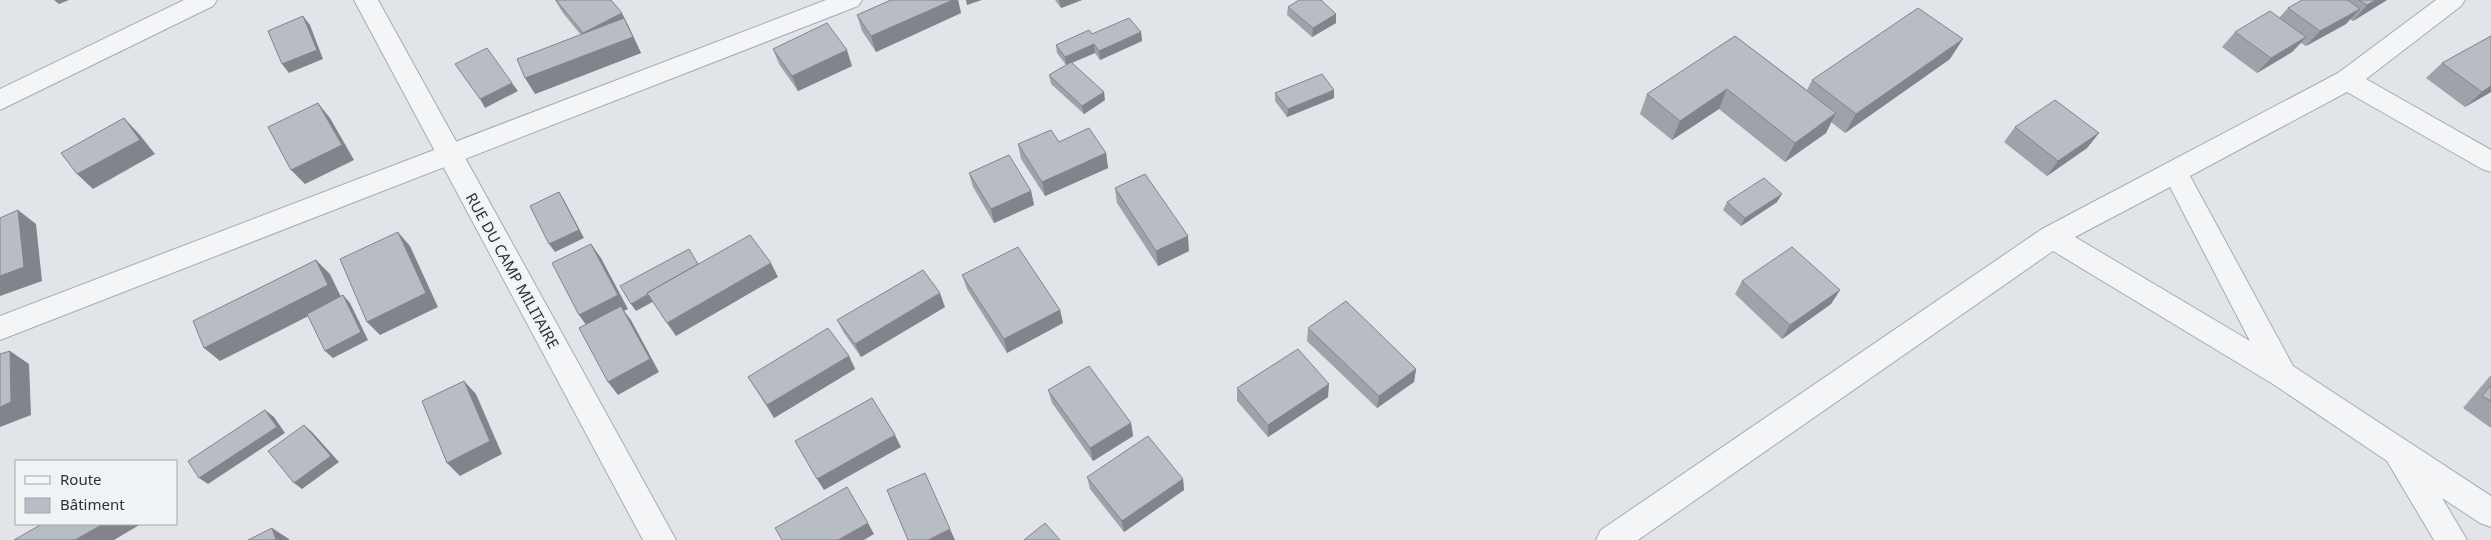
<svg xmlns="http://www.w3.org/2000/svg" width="2491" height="540" font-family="'Noto Sans',sans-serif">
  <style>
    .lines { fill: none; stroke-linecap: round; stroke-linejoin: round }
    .minor-casing { stroke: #a6abb3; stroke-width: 2 }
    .tertiary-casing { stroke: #a6abb3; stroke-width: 2 }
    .minor { fill: #f3f5f7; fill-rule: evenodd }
    .tertiary { fill: #f3f5f7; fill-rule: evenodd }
    .wall { fill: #9ea3a9 }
    .shaded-wall { fill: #81848a }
    .building { fill: #b8bdc5; stroke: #81848a }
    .labels { text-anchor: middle; stroke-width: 4.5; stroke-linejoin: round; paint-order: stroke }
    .street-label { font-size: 15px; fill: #2a323f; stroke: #f0f3f6 }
  </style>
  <rect width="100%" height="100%" fill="#e1e4e9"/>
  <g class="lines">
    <g class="minor-casing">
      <path id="minor" d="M184,0H217L213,6L0,110V89Z
        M826,0H862L858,6L0,340V316Z
        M2436,0H2465L2461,6L2366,79L2491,150V172L2482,169L2347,92L2190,176L2293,366L2491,496V527L2480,523L2442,498L2467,540H2434L2387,461L2273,384L2053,251L1638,540H1596L1601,530L2042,229L2338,73ZM2170,187L2250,341L2075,237Z"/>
    </g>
    <g class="tertiary-casing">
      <path id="tertiary" d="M354,0H378L676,540H643Z"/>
    </g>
    <use href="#minor" class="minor"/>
    <use href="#tertiary" class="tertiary"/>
  </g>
  <path class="wall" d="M555,0H611L630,28V29L641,53L535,94L581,35L563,13Z
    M891,0H958L961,13L876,52L862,31L857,15Z
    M1055,0H1082L1061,8Z
    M2302,0H2387L2353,21L2350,19L2346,24L2306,46L2301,43L2292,52L2257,73L2222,47L2235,32L2279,18L2288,8Z
    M1288,7L1336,14V23L1312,37L1287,15Z
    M1141,32L1142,41L1100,60L1095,53L1072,63L1105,100L1084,114L1051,84L1049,75L1066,65L1057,53L1056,45L1092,34Z
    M1735,36L1807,90L1812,80L1950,59L1845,133L1831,122L1826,133L1785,162L1719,109L1672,140L1640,114L1647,94Z
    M2491,36V92L2465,107L2426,78L2442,63Z
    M773,49L852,66L798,91L779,64Z
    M1275,93L1334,98L1287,117L1275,101Z
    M2015,127L2099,133L2087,148L2047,176L2004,142Z
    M1059,142L1106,153L1108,168L1045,196L1021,159L1018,144Z
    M969,173L1031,191L1034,205L994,223L973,187Z
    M1115,188L1189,251L1158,266L1117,203Z
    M1727,202H1777L1741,226L1723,210Z
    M962,275L1060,310L1063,323L1007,353L967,289Z
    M1742,281L1840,290L1831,304L1782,339L1735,294Z
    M945,307L861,357L844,333L837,320Z
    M1308,328L1416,369L1414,382L1377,408L1307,341Z
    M849,356L855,369L774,418L748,377Z
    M2491,375V428L2463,408Z
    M1237,388L1328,397L1268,437L1237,401Z
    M1048,390L1131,423L1133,436L1093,461L1052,403Z
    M1087,477L1183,479L1184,490L1124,532L1090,489Z"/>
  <path class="shaded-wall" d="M54,0H69L59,4Z
    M953,0H958L961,13L876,52L871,36Z
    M966,0H982L967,5Z
    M1059,0H1082L1061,8Z
    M2376,0H2387L2353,21L2367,5Z
    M2360,9L2346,24L2306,46L2320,31Z
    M622,13L641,53L535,94L525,78L592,48L583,33Z
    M1336,14V23L1312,37L1313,28Z
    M303,16L310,25L323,59L289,73L282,64Z
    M1141,32L1142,41L1100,60L1099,51Z
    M2306,37L2292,52L2257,73L2271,58Z
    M1963,39L1950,59L1845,133L1856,114Z
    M1094,44L1095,53L1066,65L1065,57Z
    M847,50L852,66L798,91L792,76Z
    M512,83L518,91L485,108L480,99Z
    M2491,86V92L2465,107L2482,92Z
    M1727,89L1719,109L1672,140L1680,121Z
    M1334,90V98L1287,117L1288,109Z
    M1104,92L1105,100L1084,114L1082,106Z
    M318,103L330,118L354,160L305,184L291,170Z
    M1836,113L1826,133L1785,162L1795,143Z
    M124,118L139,134L155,154L93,189L77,174Z
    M2099,133L2087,148L2047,176L2058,161Z
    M1106,153L1108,168L1045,196L1042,182Z
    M1031,191L1034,205L994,223L991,209Z
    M559,192L564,200L584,238L555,252L549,244Z
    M1782,194L1777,202L1741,226L1745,218Z
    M18,210L36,224L42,281L0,296V276Z
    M398,232L410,246L438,307L380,335L367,322Z
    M1188,236L1189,251L1158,266L1156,251Z
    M591,244L601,258L628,309L624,311L631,320L659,372L618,395L608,382L589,329L579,315Z
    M316,260L330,274L342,299L220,361L204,348Z
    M771,263L778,277L676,336L667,323Z
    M700,266L704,274L636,311L631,304Z
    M1840,290L1831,304L1782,339L1790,325Z
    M940,293L945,307L861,357L855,344Z
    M343,295L350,303L368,340L333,358L325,351Z
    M1060,310L1063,323L1007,353L1004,339Z
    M10,351L29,364L31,415L0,427V407Z
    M849,356L855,369L774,418L767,405Z
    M1416,369L1414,382L1377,408L1379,396Z
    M464,381L476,394L502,454L460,476L447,463Z
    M1329,384L1328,397L1268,437V425Z
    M265,410L274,417L285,433L208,484L199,478Z
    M1131,423L1133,436L1093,461L1090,448Z
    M304,425L312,432L339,462L302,489L294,483Z
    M895,435L901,447L824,490L817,479Z
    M1183,479L1184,490L1124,532L1122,521Z
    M868,523L874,534L864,540H838Z
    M103,524H141L114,540H75Z
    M272,528L289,539V540H276Z
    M950,529L955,540H928Z"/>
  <path class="building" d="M556,0H611L622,13L583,33Z
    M891,0H953L871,36L857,15Z
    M1299,0H1321L1336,14L1313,28L1288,7Z
    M2302,0H2348L2360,9L2320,31L2288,8Z
    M2359,0H2376L2367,5Z
    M1918,8L1963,39L1856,114L1812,80Z
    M2270,11L2306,37L2271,58L2235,32Z
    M303,16L317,50L282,64L268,31Z
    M624,18L633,37L525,78L517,59Z
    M1129,18L1141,32L1099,51L1094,44L1065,57L1056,45L1089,30L1092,34Z
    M827,23L847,50L792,76L773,49Z
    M1735,36L1836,113L1795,143L1727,89L1680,121L1647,94Z
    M2491,36V86L2482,92L2442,63Z
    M487,48L512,83L480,99L455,64Z
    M1071,62L1104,92L1082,106L1049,75Z
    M1322,74L1334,90L1288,109L1275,93Z
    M2055,100L2099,133L2058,161L2015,127Z
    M318,103L342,145L291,170L268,127Z
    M124,118L140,140L77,174L61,153Z
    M1089,128L1106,153L1042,182L1018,144L1051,130L1059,142Z
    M1009,155L1031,191L991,209L969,173Z
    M1145,174L1188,236L1156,251L1115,188Z
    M1764,178L1782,194L1745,218L1727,202Z
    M559,192L579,230L549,244L530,206Z
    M18,210L24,267L0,276V218Z
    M398,232L426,293L367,322L340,259Z
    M750,235L771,263L667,323L647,293Z
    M591,244L618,295L579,315L552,263Z
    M1018,247L1060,310L1004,339L962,275Z
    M1792,247L1840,290L1790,325L1742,281Z
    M689,249L698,264L647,293L648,294L631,304L620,286Z
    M316,260L328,285L204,348L193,321Z
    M923,270L940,293L855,344L837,320Z
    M343,295L361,332L325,351L307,314Z
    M1346,301L1416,369L1379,396L1308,328Z
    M621,306L650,359L608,382L579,328Z
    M828,328L849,356L767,405L748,377Z
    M1298,349L1329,384L1268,425L1237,388Z
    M10,351L11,402L0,407V354Z
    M1089,366L1131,423L1090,448L1048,390Z
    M464,381L490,441L447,463L422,401Z
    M2491,385V401L2482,396Z
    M872,398L895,435L817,479L795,441Z
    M265,410L277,427L199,478L188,461Z
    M304,425L331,456L294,483L268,451Z
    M1148,436L1183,479L1122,521L1087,477Z
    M925,473L950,529L928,540H908L887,490Z
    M847,487L868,523L838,540H782L775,528Z
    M1045,523L1060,540H1024Z
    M42,524H103L75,540H14Z
    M272,528L276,540H248Z"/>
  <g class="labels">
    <g class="street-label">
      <text transform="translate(512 271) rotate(61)" y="5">RUE DU CAMP MILITAIRE</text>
    </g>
  </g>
  <rect x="15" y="460" width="162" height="65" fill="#f0f3f6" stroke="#a1a6ad"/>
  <rect x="25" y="476" width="25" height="8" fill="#f3f5f7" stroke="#a1a6ad"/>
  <text x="60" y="485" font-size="15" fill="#2a323f">Route</text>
  <rect x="25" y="498" width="25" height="15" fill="#b8bdc5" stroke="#a1a6ad"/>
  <text x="60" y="510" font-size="15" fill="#2a323f">Bâtiment</text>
</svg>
